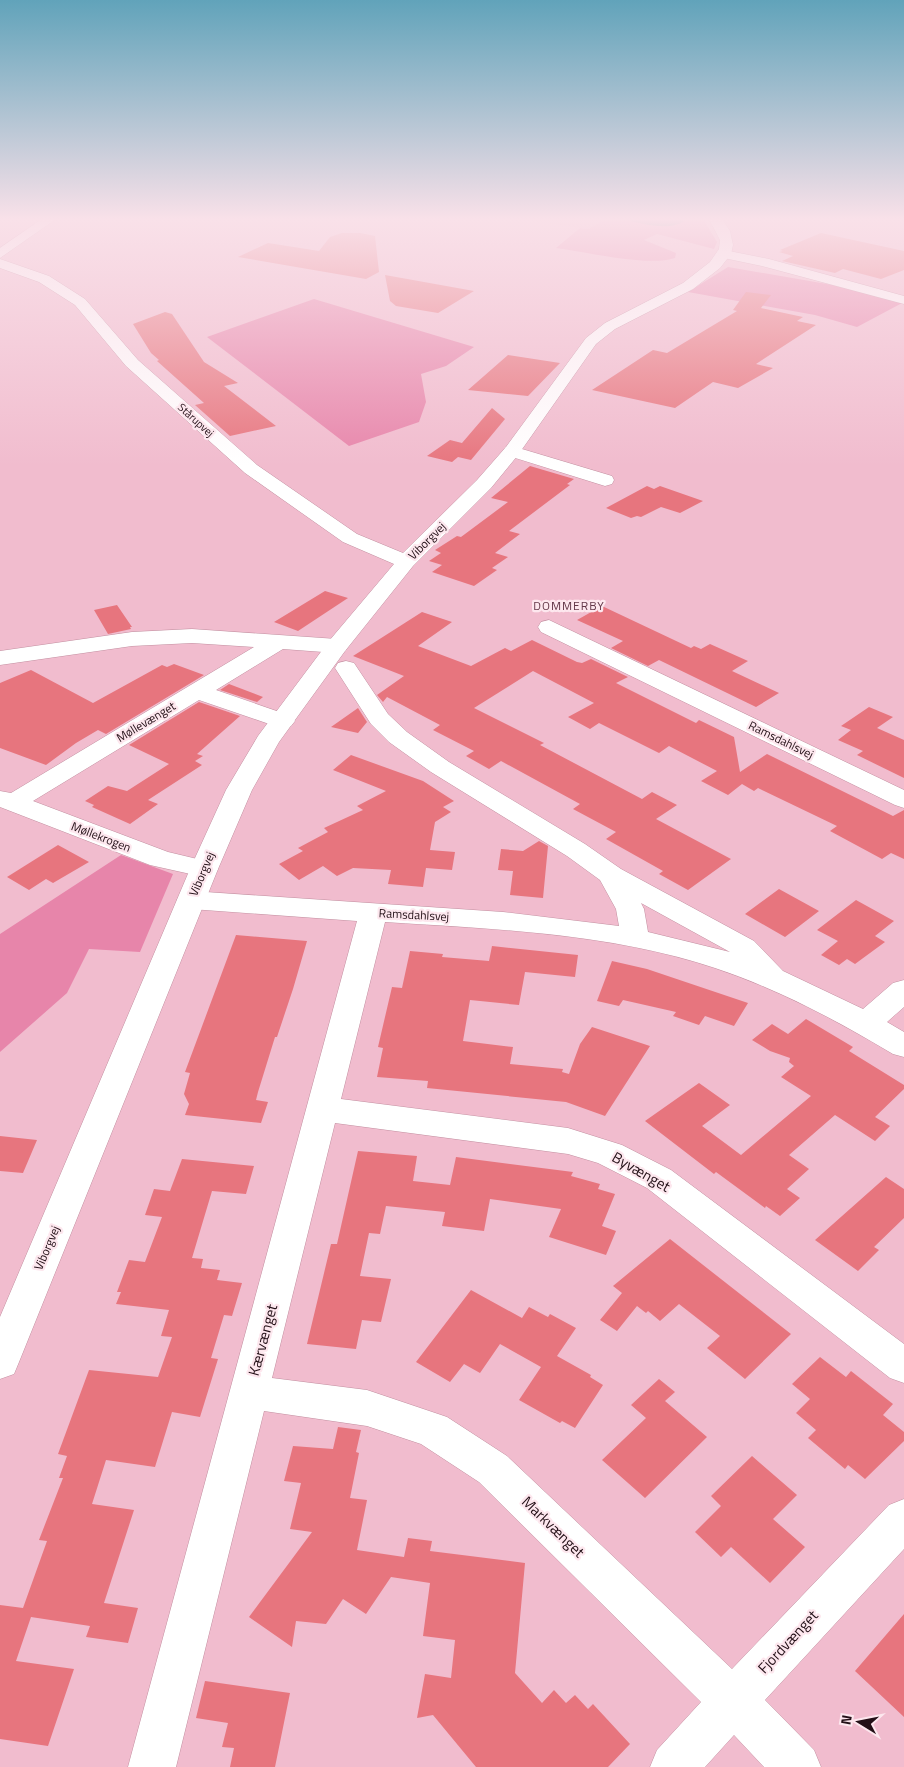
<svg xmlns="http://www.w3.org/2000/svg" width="904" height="1767" font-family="'Titillium Web',sans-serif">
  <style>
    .built { fill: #eaadc3 }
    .green { fill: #e785aa }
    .water { fill: #368976 }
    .building { fill: #e7757e }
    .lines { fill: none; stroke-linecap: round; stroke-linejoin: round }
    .minor-casing { stroke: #c28fa0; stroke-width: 1 }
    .tertiary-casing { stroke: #c28fa0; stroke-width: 1 }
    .minor { fill: #fff; fill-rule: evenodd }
    .tertiary { fill: #fff; fill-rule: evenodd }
    .labels { text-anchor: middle; stroke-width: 4.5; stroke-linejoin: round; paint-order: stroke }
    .far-street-label { font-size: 11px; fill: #220f16; stroke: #fde7ee }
    .street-label { font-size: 12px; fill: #220f16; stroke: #fde7ee }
    .far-quarter-label { font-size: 12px; letter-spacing: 1px; fill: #633748; stroke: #fde7ee }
    .near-street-label { font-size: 15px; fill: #220f16; stroke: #fde7ee }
  </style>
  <rect width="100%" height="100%" fill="#f1bcce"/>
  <path class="built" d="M518,219H605L589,229Z"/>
  <path class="green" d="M605,219H703L717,242L714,249L657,234L644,240L676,253L675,258C648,267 587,252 556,248L580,228L589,229Z
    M728,267L850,288L904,302L857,327L815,315L688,292Z
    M314,299L474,347L446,366L421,374L426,402L419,422L349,446L207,337Z
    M121,855L173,874L140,952L89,949L67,993L0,1052V934Z"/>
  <path class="water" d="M623,219H682L684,221C670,232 639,223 623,219Z"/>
  <path class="building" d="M342,233H360L375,236L379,272L366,279L238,257L268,243L319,251L330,237Z
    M821,233L904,251V270L881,279L843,269L835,273L782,261L793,256L779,252L783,251L780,250Z
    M385,275L474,291L438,313L396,306L390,301Z
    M746,292L771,295L761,308L803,317L797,321L816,325L756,364L773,368L738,388L713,382L675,408L592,390L653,350L667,353L737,311L733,310Z
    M165,312L172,314L204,362L238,383L224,386L276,426L230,436L195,405L204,403L157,361L159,360L151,353L133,324Z
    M508,355L560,363L528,396L468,390Z
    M492,408L505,419L471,460L458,457L452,462L427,456L450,440L462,443Z
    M530,466L574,479L567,484L570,485L509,531L520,534L495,553L508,557L492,568L497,570L474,586L432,572L442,565L429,561L441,553L435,550L457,536L461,537L508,502L491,498Z
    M647,486L654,489L660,486L703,501L680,513L661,507L641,517L637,516L631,518L606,508Z
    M325,591L348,598L298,631L274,622Z
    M117,605L132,627H130L131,629L108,634L94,610Z
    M602,606L691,648L694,646L701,649L710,644L748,661L732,671L779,693L756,707L659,660L648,666L611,648L623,641L577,620Z
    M422,612L452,622L418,646L471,666L505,648L511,651L532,640L577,662L582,663L591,659L628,677L616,683L696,723L699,720L734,737L740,772L767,754L893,816L904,810V859L891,853L882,859L830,831L837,826L758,788L754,791L742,784L728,795L701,781L717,771L669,746L659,753L599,723L590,729L568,717L594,703L533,671L474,708L544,743L540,745L642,799L652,792L677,805L656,819L731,859L688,890L659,874L663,871L606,839L616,832L573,809L580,804L501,761L489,769L466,756L474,751L433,730L440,725L387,697L383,702L377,695L404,676L353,656Z
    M174,664L204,675L106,734L98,730L76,743L46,765L0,748V683L31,670L93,703L162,665L167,667Z
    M229,684L263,697L257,702L220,690Z
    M199,702L240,716L197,754L203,756L195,761L202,765L148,800L158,804L130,824L92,807L94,805L85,801L108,786L127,791L169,764L129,745Z
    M869,707L893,717L877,728L904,740V778L857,755L863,751L838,740L851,730L841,726Z
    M358,708L367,722L358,733L331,727Z
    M351,755L423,781L454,801L443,807L451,812L435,822L430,850L455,852L452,870L426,868L423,887L388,884L391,870L353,868L337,876L323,866L299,880L279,864L303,851L298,848L328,832L324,828L363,810L357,806L386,791L333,770Z
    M539,841L548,846L543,898L510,895L513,871L498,870L501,849L523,851Z
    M58,845L89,862L53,883L46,879L29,890L7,877Z
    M779,889L819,911L785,937L745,914Z
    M856,900L894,921L875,936L885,942L855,964L847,959L839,965L821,955L838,941L817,930Z
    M236,935L307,941L293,989L277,1037H275L258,1092L256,1100L268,1102L261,1123L185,1115L189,1104L184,1094L190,1073L185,1072Z
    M492,946L578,955L575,977L525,972L519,1005L470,1000L463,1041L513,1047L510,1064L563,1069L562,1072L569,1074L580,1044L592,1027L650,1046L605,1116L566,1102L427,1088L428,1081L377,1077L383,1048L378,1047L392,987L402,988L410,951L443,954L442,957L489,961Z
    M612,961L647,969L748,1003L734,1026L705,1016L699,1025L673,1016L676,1012L623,1000L619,1006L597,1001Z
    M806,1019L853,1047L849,1051L904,1085V1089L875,1117L890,1126L875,1141L835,1115L789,1155L809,1169L787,1189L800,1198L780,1216L766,1206L765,1208L716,1172L714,1174L645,1121L699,1083L730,1105L702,1126L741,1155L811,1096L781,1077L794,1066L789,1062L790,1058L770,1051L752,1040L772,1024L788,1034Z
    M0,1136L37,1140L23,1173L0,1171Z
    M358,1151L417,1156L413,1181L450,1185L456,1157L573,1172L571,1176L600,1184L598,1189L615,1194L602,1226L616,1231L606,1255L549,1237L561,1209L490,1199L484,1231L442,1226L445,1212L386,1206L380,1234L369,1233L360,1276L391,1279L381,1322L362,1320L356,1349L307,1344L331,1244H337Z
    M182,1159L254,1166L246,1194L212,1191L192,1258L203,1259L201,1268L220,1270L217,1280L242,1283L232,1316L224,1315L211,1358L218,1359L200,1417L172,1412L155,1467L106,1460L92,1504L134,1510L104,1603L138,1608L128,1643L86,1637L90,1626L31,1617L16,1661L74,1669L48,1746L0,1739V1605L23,1608L47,1541L39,1540L63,1478H59L67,1456L58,1454L89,1370L158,1377L172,1337L161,1336L169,1310L116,1304L121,1292H117L129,1260L145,1262L162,1217L145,1215L154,1189L170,1191Z
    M886,1177L904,1189V1218L874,1247L879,1250L858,1271L815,1240Z
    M670,1239L791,1334L745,1379L707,1348L720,1336L679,1304L660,1321L648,1311L646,1313L637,1306L617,1331L600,1320L622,1293L613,1286Z
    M471,1290L522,1318L529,1307L548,1317L550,1314L576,1328L557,1356L591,1375L590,1377L603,1385L575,1428L562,1421L560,1423L519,1400L541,1367L500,1344L480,1373L464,1364L450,1382L416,1362Z
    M820,1357L846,1377L851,1371L893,1404L883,1415L904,1432V1441L865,1479L848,1465L845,1469L808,1438L816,1430L796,1413L810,1399L792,1384Z
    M659,1379L675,1392L665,1401L707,1437L645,1498L602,1460L646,1418L631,1405Z
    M338,1427L361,1430L356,1452L359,1453L350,1498L367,1500L357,1550L404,1557L408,1538L432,1541L430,1551L525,1563L515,1673L542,1703L554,1690L566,1703L575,1695L588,1709L593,1704L630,1744L608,1767H476L433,1715L417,1718L425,1674L451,1678L455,1640L423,1636L430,1583L391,1577L366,1614L343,1599L326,1624L296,1621L292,1647L249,1617L312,1532L290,1529L301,1483L284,1481L293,1446L333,1449Z
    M752,1456L797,1495L773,1519L805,1547L770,1583L731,1547L721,1557L695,1532L721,1506L711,1496Z
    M904,1614V1717L855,1671Z
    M205,1681L290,1693L275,1767H230L234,1748L222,1747L228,1723L196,1718Z"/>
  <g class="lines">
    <g class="minor-casing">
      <path id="minor" d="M724,250L769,259L904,296V304L762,266L719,257L717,254L719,251Z
        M512,446L612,476L614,480L612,484L605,486L506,455L503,451L506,447Z
        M549,620L904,790V808L895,805L541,632L538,627L541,622Z
        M192,629L337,639L345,641L348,646L345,651L337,653L283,649L216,690L291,716L295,721L291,726L283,728L275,726L199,700L33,801L168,852L214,863L218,869L214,875L204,877L150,865L0,807V791L11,793L254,647L192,643L132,646L0,665V651L132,632Z
        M346,661L354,663L388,714L407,732L449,762L585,844L621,869L754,941L783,971L863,1009L893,983L904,980V1007L887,1022L904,1032V1057L893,1054C836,1020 778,989 715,968C610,933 495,929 385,922L341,1099L568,1128L622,1145L671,1170L904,1344V1383L890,1378L647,1188L598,1163L568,1154L335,1123L272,1378L367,1390L447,1417L507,1456L732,1669L889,1505L904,1499V1549L765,1700L814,1750L821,1767H764L734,1735L705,1767H650L657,1750L701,1702L479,1482L421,1444L367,1426L264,1411L176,1767H128L357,921L191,909L181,906L177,900L181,894L191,891L503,912L619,926L616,909L600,880L567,856L431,772L389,742L371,724L335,668L338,663ZM641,903L730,952L648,932L644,909Z"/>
    </g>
    <g class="tertiary-casing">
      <path id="tertiary" d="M42,219H56L0,258V248Z
        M709,219H722L730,231L733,245L731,254L720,268L693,289L615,329L596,344L518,455L491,488L413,566L345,651L279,742L252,790L218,869L19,1362L14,1374L0,1379V1317L190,869L226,790L258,736L329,641L394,564L343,542L245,473L126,366L75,305L39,282L0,268V259L49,276L85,299L138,360L257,465L357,534L403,553L477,480L506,447L586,338L605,323L683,283L710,262L719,249L720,240Z"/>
    </g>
    <use href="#minor" class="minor"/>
    <use href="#tertiary" class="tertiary"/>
  </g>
  <linearGradient id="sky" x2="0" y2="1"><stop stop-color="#61a3ba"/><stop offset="0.47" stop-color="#f9e1e9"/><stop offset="1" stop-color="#f9e1e9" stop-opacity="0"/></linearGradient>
  <rect width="904" height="466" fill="url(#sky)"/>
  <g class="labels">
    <g class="far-street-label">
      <text transform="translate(196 420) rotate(42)" y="4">Stårupvej</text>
    </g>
    <g class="street-label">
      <text transform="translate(427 541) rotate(-45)" y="4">Viborgvej</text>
      <text transform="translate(146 722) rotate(-31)" y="4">Møllevænget</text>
      <text transform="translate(781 740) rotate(26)" y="4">Ramsdahlsvej</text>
      <text transform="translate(101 837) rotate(21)" y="4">Møllekrogen</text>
      <text transform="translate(202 874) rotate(-67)" y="4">Viborgvej</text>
      <text transform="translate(414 915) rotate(3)" y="4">Ramsdahlsvej</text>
      <text transform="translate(47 1248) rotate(-67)" y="4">Viborgvej</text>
    </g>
    <g class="far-quarter-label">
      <text x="569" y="610">DOMMERBY</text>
    </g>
    <g class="near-street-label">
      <text transform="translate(641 1172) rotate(30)" y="5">Byvænget</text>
      <text transform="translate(263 1340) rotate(-75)" y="5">Kærvænget</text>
      <text transform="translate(553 1527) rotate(44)" y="5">Markvænget</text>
      <text transform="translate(788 1642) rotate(-47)" y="5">Fjordvænget</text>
    </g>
  </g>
  <g transform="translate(859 1722) rotate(280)" stroke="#fde7ee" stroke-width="4" paint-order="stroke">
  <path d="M0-4L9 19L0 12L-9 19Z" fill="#220f16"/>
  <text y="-8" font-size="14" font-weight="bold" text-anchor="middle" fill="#220f16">N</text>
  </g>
</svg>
